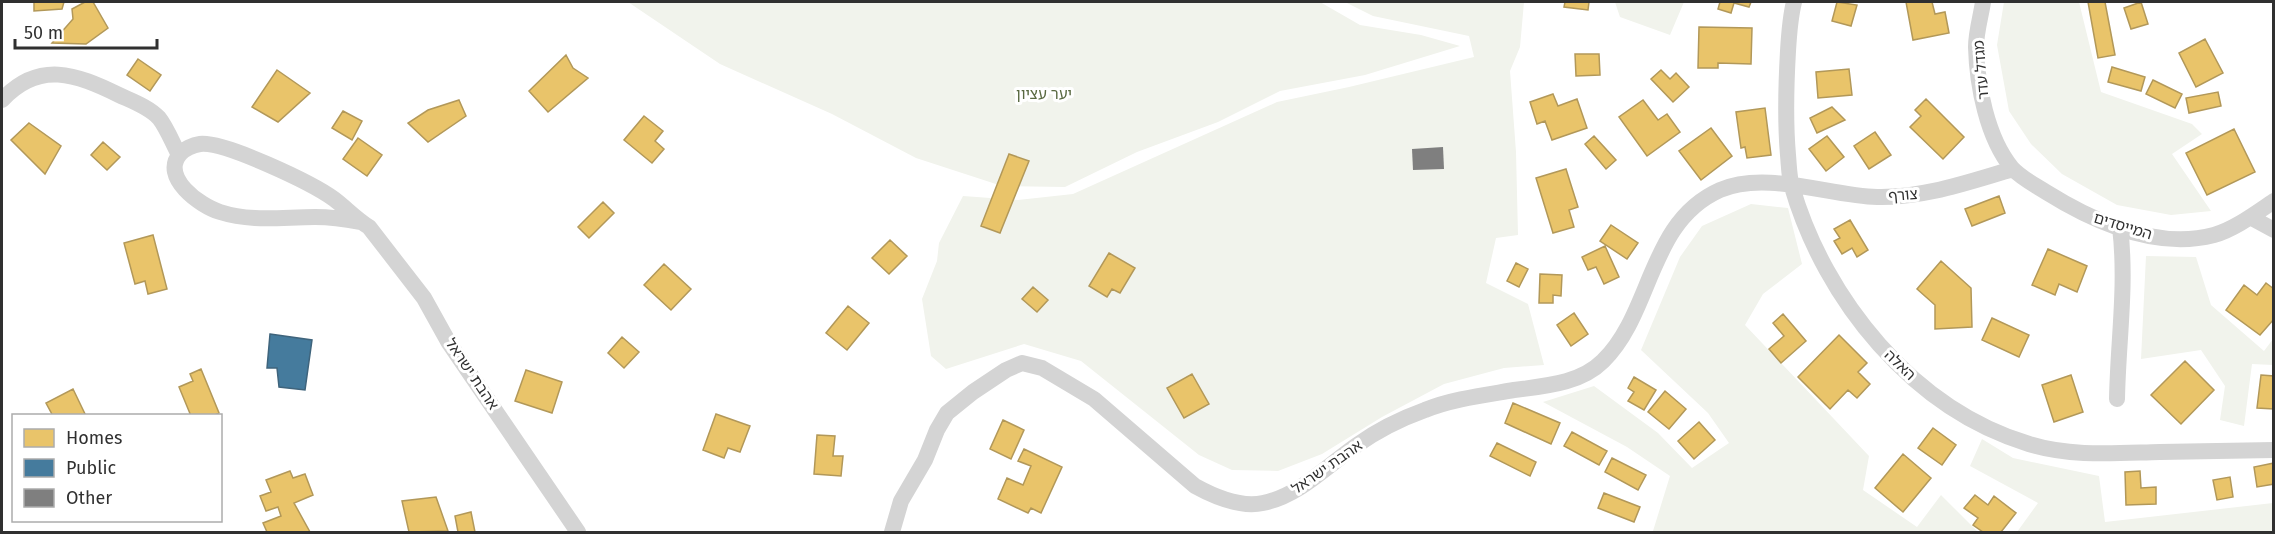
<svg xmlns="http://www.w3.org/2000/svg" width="2275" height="534" font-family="'Fira Sans','Noto Sans Hebrew',sans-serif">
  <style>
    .green { fill: #f1f3ec }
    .homes { fill: #e9c46a; stroke: #b29859; stroke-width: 1.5 }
    .public { fill: #457b9d; stroke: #3f647c; stroke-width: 1.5 }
    .building { fill: #7f7f7f }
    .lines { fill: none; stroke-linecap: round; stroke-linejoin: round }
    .minor { stroke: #d4d4d4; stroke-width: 16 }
    .labels { text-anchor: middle; stroke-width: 6; stroke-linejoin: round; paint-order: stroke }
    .street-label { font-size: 15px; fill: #303030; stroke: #fff }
    .park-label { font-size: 15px; fill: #596941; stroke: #fff }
  </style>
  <rect width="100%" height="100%" fill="#fff"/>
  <path class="green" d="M628,2H1320L1360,25L1421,35L1460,46L1365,75L1280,91L1218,122L1137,152L1065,187L1002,186L916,158L832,114L720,64Z
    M1345,2H1524L1520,47L1510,71L1516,152L1518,235L1496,238L1486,283L1528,304L1544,365L1504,368L1444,384L1382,417L1322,454L1278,471L1232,470L1199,455L1081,361L1024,344L946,369L931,356L922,299L937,261L939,243L963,196L1018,200L1073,194L1277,102L1349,87L1474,57L1469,36L1373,16Z
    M1615,2H1684L1670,35L1620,17Z
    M2004,2H2079L2101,92L2192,124L2202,134L2172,154L2211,211L2171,215L2117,205L2062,174L2031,144L2009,111L1997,45Z
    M1751,204L1788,208L1802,264L1763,294L1745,325L1869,456L1863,490L1917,527L1941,495L1978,532H1658L1653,531L1670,476L1627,447L1543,402L1594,386L1658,433L1692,468L1729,443L1708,413L1641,350L1680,257L1702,226Z
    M2146,256L2196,257L2211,305L2264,351L2273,339V365L2252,364L2244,426L2220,420L2225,386L2201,350L2141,359Z
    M1982,439L2013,458L2099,476L2105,522L2273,503V532H2017L2038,503L1970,466Z"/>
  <path class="homes" d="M34,2H64L62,9L34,11Z
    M85,2H93L108,28L86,44L52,43L73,19L72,9Z
    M1565,2H1589L1588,10L1564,7Z
    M1720,2H1751L1749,7L1734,3L1731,13L1718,9Z
    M1837,2L1857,5L1851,26L1832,21Z
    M1906,2H1932L1935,14L1945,12L1949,33L1913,40Z
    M2088,2H2105L2115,55L2098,58Z
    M2141,2L2148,24L2131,29L2124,8Z
    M1699,27L1752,28L1751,64L1718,63V68H1698Z
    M2205,39L2223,73L2196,87L2179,53Z
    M1575,54H1599L1600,75L1576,76Z
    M566,55L573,68L588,78L548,112L529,91Z
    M138,59L161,75L150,91L127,75Z
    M2112,67L2145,77L2141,91L2108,82Z
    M1849,69L1852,95L1818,98L1816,72Z
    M277,70L310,93L278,122L252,107Z
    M1661,70L1670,79L1676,73L1689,87L1673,102L1651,79Z
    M2153,80L2182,94L2175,108L2146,94Z
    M2218,92L2221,106L2189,113L2186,98Z
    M1553,94L1558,106L1577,99L1587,128L1552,140L1545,121L1537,124L1530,102Z
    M1926,99L1964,137L1943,159L1910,127L1921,116L1915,110Z
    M459,100L466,116L428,142L408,123L428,110Z
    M1643,100L1658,120L1667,114L1680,132L1647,156L1619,117Z
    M1832,107L1845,120L1817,133L1810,118Z
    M1765,108L1771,155L1747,158L1745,147L1741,148L1736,112Z
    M343,111L362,121L352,140L332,128Z
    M644,116L663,131L655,141L664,149L652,163L624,140Z
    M29,123L61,146L45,174L11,140Z
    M1711,128L1732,156L1701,180L1679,151Z
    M2234,129L2255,172L2207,195L2186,153Z
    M1875,132L1891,155L1869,169L1854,146Z
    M1594,136L1616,160L1606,169L1585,144Z
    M1827,136L1844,157L1826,171L1809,149Z
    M358,138L382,155L367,176L343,159Z
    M103,142L120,157L107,170L91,155Z
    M1009,154L1029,161L1000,233L981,226Z
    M1566,169L1578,207L1569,210L1574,227L1553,233L1536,178Z
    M1999,196L2005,213L1972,226L1965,209Z
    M603,202L614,213L589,238L578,227Z
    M1850,220L1868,250L1857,257L1852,248L1842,254L1834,241L1840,238L1834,229Z
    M1611,225L1638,243L1627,259L1600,241Z
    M153,235L167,289L148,294L145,281L135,284L124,243Z
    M890,240L907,256L889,274L872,258Z
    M1605,246L1619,277L1604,284L1596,267L1588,270L1582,257Z
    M2048,249L2087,266L2077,292L2059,284L2055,295L2032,285Z
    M1109,253L1135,268L1120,293L1112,289L1107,297L1089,286Z
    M1941,261L1971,288L1972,327L1935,329V305L1917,289Z
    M1516,263L1528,269L1519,287L1507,281Z
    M664,264L691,289L671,310L644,285Z
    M1540,274L1562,275L1561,296L1553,295V303H1539Z
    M2266,283L2274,289V319L2260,335L2226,310L2244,285L2257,295Z
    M1033,287L1048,300L1037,312L1022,299Z
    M848,306L869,323L847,350L826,333Z
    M1574,313L1588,334L1571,346L1557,325Z
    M1783,314L1806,341L1781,363L1769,349L1784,336L1773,323Z
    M1992,318L2029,335L2019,357L1982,340Z
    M1839,335L1867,363L1858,372L1870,384L1857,398L1848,390L1830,409L1798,377Z
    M622,337L639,352L624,368L608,353Z
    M2185,361L2214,390L2181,424L2151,395Z
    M201,369L219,413L213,416H191L179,387L193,381L190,374Z
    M526,370L562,382L552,413L515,401Z
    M1192,374L1209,404L1184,418L1167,388Z
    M2071,375L2083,412L2054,422L2042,385Z
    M2261,375L2274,376V409L2257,408Z
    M1634,377L1656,390L1644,410L1628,401L1634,392L1628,388Z
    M73,389L86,416H53L46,403Z
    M1665,391L1686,409L1669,429L1648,412Z
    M1513,403L1560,423L1551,444L1505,423Z
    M716,414L750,426L740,452L728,448L724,458L703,450Z
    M1003,420L1024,430L1011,459L990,449Z
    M1699,422L1715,440L1694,459L1678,441Z
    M1933,428L1956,445L1942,465L1918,448Z
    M1572,432L1607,451L1599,465L1564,446Z
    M817,435L835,436L833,456H843L841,476L814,474Z
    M1497,443L1536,462L1530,476L1490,456Z
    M1024,449L1062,467L1041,513L1031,508L1028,513L998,499L1007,478L1023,485L1031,466L1018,461Z
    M1903,454L1931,478L1903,512L1875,488Z
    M1612,458L1646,475L1638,490L1605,472Z
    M2274,463V484L2257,487L2254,467Z
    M290,471L293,478L305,474L313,495L294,503L310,532H267L263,523L281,516L278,507L266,511L260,496L271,492L266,480Z
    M2140,471L2141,488L2156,487V504L2126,505L2125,472Z
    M2230,477L2233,497L2217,500L2213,480Z
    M1604,493L1640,507L1634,522L1598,508Z
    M1975,495L1988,505L1994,496L2016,513L2001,532H1983L1973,525L1978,518L1964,508Z
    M436,497L448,531L409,532L402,501Z
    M471,512L475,532H458L455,516Z"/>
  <path class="public" d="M270,334L312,340L305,390L279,387L277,368H267Z"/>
  <path class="building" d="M1443,147L1444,169L1413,170L1412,149Z"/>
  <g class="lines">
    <path class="minor" d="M1794,2C1790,18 1789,34 1788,51C1786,86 1785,121 1788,155C1789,166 1789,177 1792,187C1825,300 1913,409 2029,444C2071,457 2116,453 2160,452C2198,451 2236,451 2274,450
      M1983,2C1981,16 1976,32 1976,47C1977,85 1987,138 2012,168C2021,178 2035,185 2046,192C2094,222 2157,250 2214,235C2235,229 2256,213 2274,201
      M2,100C39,60 76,74 119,95C132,101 149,107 159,118C167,128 173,144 179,155
      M2250,217L2274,230
      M360,222C345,219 330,217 315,217C282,217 251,222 220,212C200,206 160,177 180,154C184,149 193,145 200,144C224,141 312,183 334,199C346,208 356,219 369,227L424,298L449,343L578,532
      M2117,399C2118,341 2127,285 2120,227
      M892,532L901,501L925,460L937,430L947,413L973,392L1006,370L1022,363L1042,368L1094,399L1195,486C1215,497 1240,508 1263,503C1299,496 1328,465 1357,445C1378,430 1400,419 1425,410C1452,399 1485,395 1514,390C1544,386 1580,384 1603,361C1653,312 1648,222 1720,190C1766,170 1830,196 1877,197C1924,198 1968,182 2013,169"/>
  </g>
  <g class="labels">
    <g class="street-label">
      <text transform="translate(1981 70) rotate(-95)" y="5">מגדל עדר</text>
      <text transform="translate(1903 195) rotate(-5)" y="5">צורף</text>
      <text transform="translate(2123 226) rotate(17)" y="5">המייסדים</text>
      <text transform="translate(1900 365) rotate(44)" y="5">האלה</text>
      <text transform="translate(472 374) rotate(56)" y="5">אהבת ישראל</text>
      <text transform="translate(1327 467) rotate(-35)" y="5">אהבת ישראל</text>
    </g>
    <g class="park-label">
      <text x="1044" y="99">יער עציון</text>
    </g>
  </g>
  <rect width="2275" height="534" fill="none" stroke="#303030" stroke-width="6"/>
  <rect x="12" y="414" width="210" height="108" fill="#ffffff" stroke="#acacac" stroke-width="1.5"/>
  <rect x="24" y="429" width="30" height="18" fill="#e9c46a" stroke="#acacac" stroke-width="1.5"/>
  <text x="66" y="444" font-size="18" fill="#303030">Homes</text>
  <rect x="24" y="459" width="30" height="18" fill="#457b9d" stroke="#acacac" stroke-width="1.5"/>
  <text x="66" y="474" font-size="18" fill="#303030">Public</text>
  <rect x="24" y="489" width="30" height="18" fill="#7f7f7f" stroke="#acacac" stroke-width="1.5"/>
  <text x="66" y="504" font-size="18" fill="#303030">Other</text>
  <path d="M15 39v9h142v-9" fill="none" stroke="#303030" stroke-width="3"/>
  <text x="24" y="39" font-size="18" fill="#303030" stroke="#ffffff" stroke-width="4.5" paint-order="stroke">50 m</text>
</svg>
